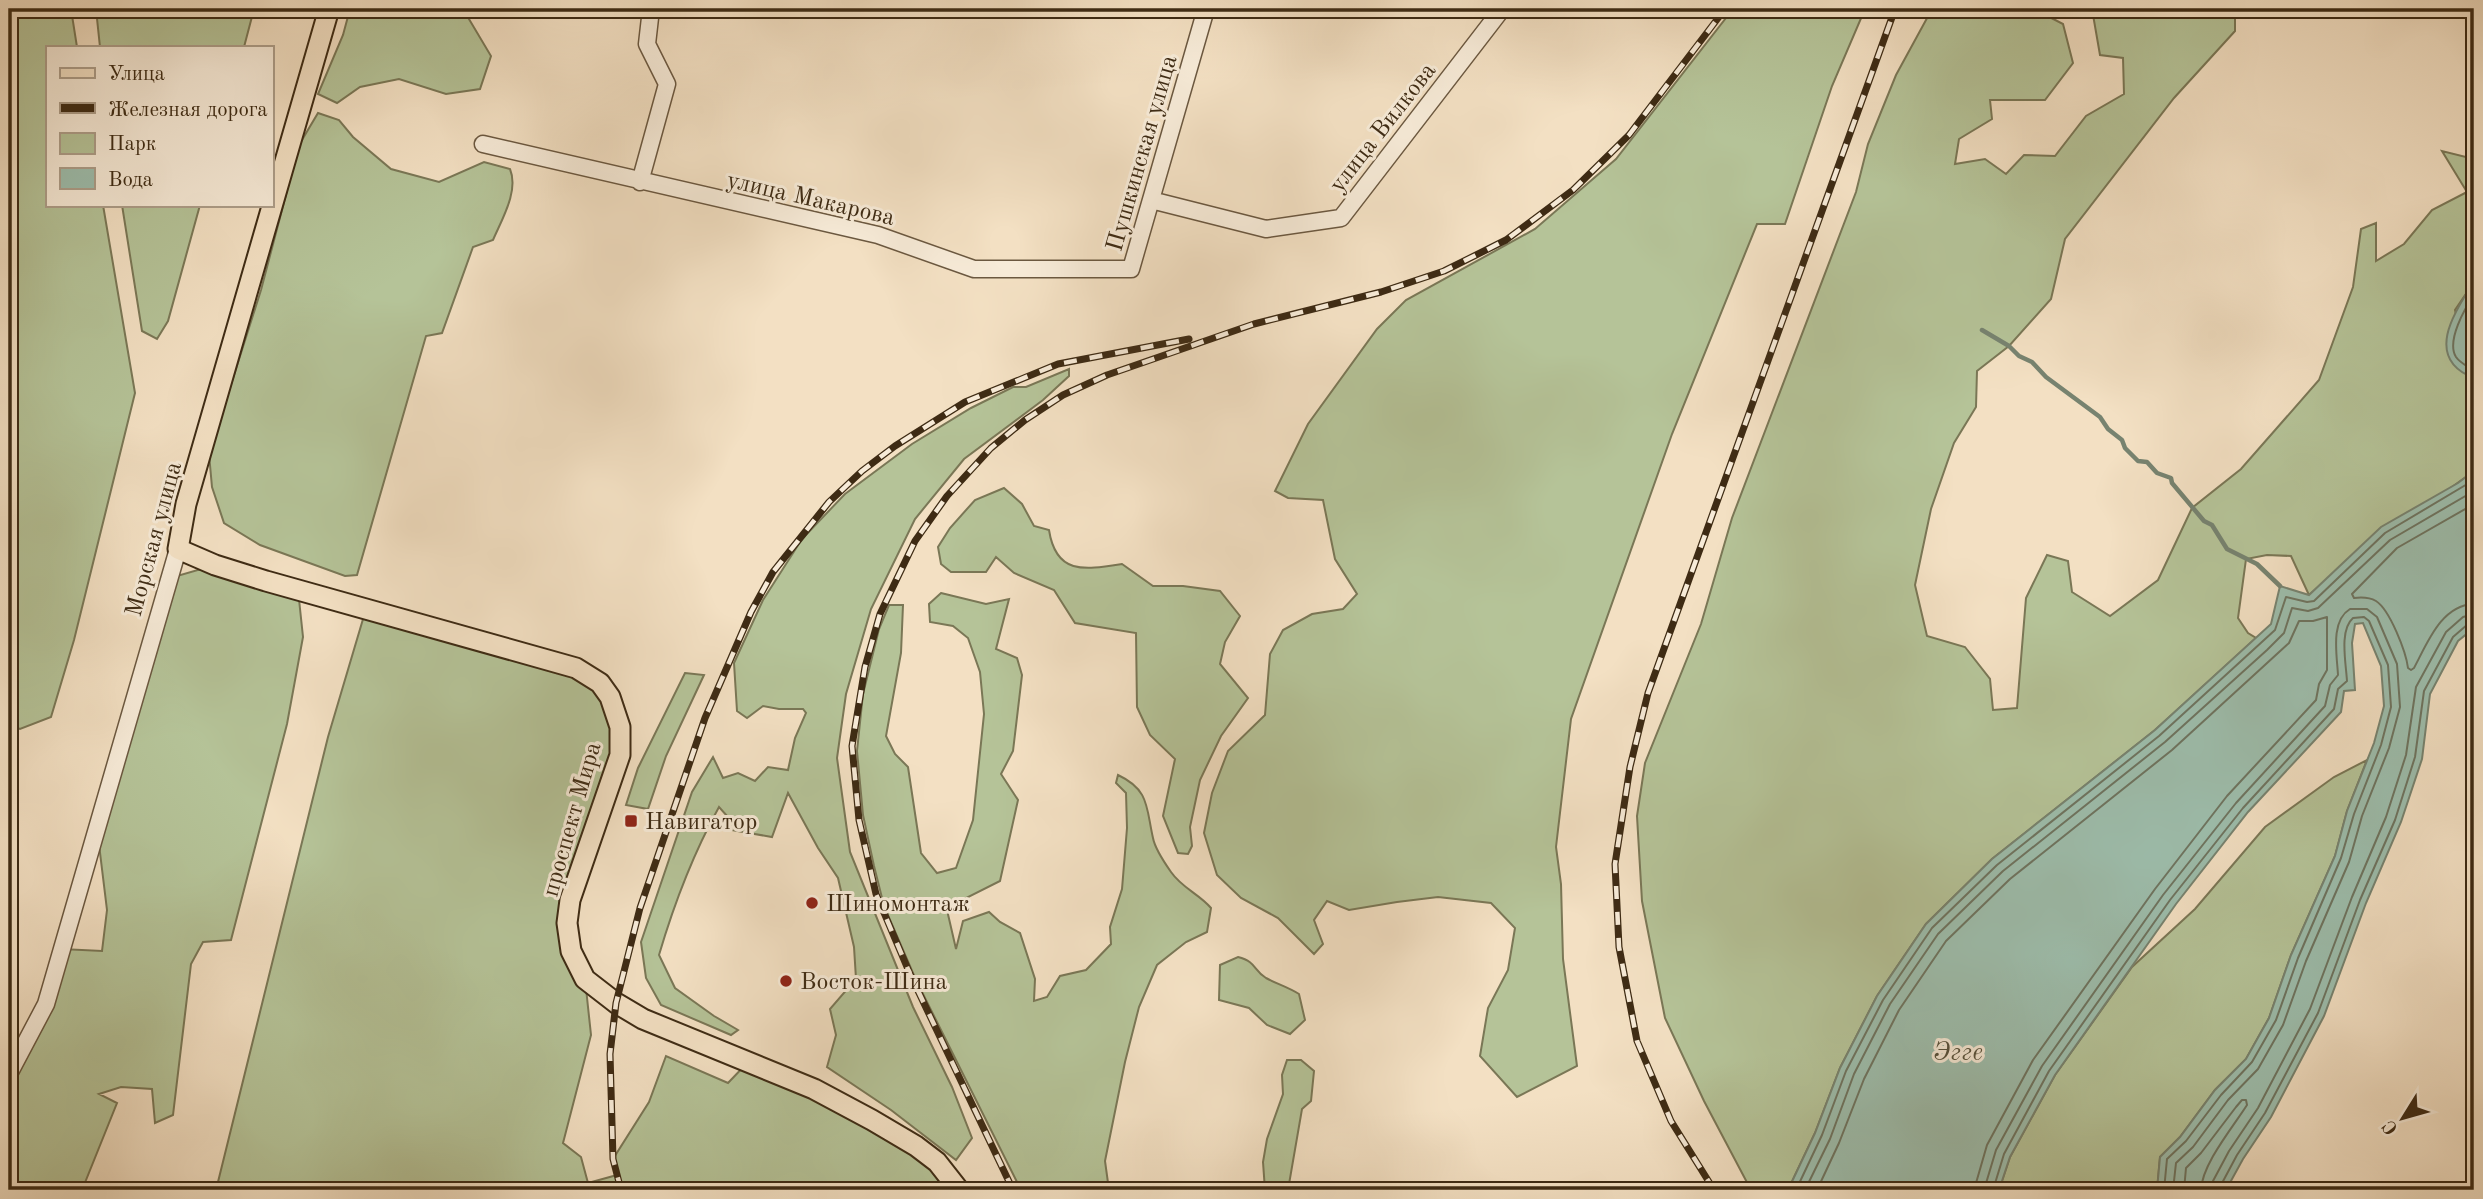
<svg xmlns="http://www.w3.org/2000/svg" width="2483" height="1199" font-family="'Old Standard TT',serif">
  <style>
    .green { fill: #b5c398; stroke: #7a7756; stroke-width: 2 }
    .water { fill: #9dbead; stroke: #778370; stroke-width: 2 }
    .lines { fill: none; stroke-linecap: round; stroke-linejoin: round }
    .shore { stroke: #6e7460; stroke-width: 2 }
    .stream { stroke: #778370; stroke-width: 4.5 }
    .minor-casing { stroke: #6b5840; stroke-width: 19 }
    .major-casing { stroke: #3e2b14; stroke-width: 23 }
    .minor { stroke: #f7ebd8; stroke-width: 16 }
    .major { stroke: #f3e0c3; stroke-width: 19 }
    .rail-casing { stroke: #3e2b14; stroke-width: 7 }
    .rail { stroke: #f7ebd8; stroke-width: 4.5; stroke-dasharray: 13; stroke-linecap: butt }
    .poi-dot { fill: #8f2418; stroke: #f7ebd8; stroke-width: 2.5 }
    .labels { text-anchor: middle; stroke-width: 6; stroke-linejoin: round; paint-order: stroke }
    .street-label { font-size: 24px; fill: #3e2b14; stroke: #f7ebd8 }
    .poi-label { font-size: 24px; fill: #3e2b14; stroke: #f7ebd8; text-anchor: start }
    .water-label { font-size: 26px; font-style: italic; fill: #56503a; stroke: #f7ebd8 }
  </style>
  <rect width="100%" height="100%" fill="#f3e0c3"/>
  <filter id="stains"><feTurbulence type="fractalNoise" baseFrequency=".00286" numOctaves="4"/><feColorMatrix values="0 0 0 0 .2 0 0 0 0 .09 0 0 0 0 .02 0 0 0 .5 -.17"/></filter>
  <radialGradient id="worn" r=".72"><stop offset=".6" stop-color="#630" stop-opacity="0"/><stop offset="1" stop-color="#630" stop-opacity=".3"/></radialGradient>
  <path class="green" d="M9,9H71L77,47H47V205H103L135,393L74,640L51,717L20,729L9,725Z
    M96,9H254L244,47H100Z
    M350,9H463L491,56L480,89L446,94L399,79L360,87L337,103L318,94L343,35Z
    M1733,9H1865L1832,86L1785,224H1757L1672,434L1571,719L1556,847L1561,884L1563,959L1577,1066L1517,1097L1480,1056L1488,1008L1508,970L1515,928L1491,903L1438,897L1397,902L1349,910L1327,901L1314,920L1323,944L1314,954L1278,918L1241,898L1217,875L1204,833L1212,793L1228,751L1265,715L1270,654L1283,630L1312,614L1343,609L1357,594L1335,559L1323,500L1288,498L1275,491L1308,424L1377,329L1406,300L1535,229L1616,159Z
    M1932,9H2034L2063,24L2073,63L2045,100H1990L1992,119L1959,139L1955,164L1985,159L2006,174L2024,155L2055,156L2086,116L2124,94L2123,58L2100,55L2092,9H2235V31L2174,98L2065,239L2051,299L2009,346L1977,371L1976,407L1954,443L1931,509L1915,585L1927,636L1965,647L1990,679L1993,710L2017,708L2026,598L2047,555L2068,561L2072,592L2110,616L2158,580L2192,508L2241,469L2319,380L2353,287L2361,229L2376,223V261L2404,244L2432,210L2467,192L2442,151L2474,159V282L2455,310L2470,377L2474,378V471L2339,569L2309,595L2291,556L2267,555L2246,559L2238,618L2248,633L2256,638L2155,730L1992,859L1926,924L1877,996L1840,1068L1815,1133L1788,1190H1751L1704,1101L1665,1018L1642,901L1637,816L1645,763L1701,624L1732,518L1856,192L1868,144L1896,75Z
    M318,113L339,120L353,137L391,169L439,182L484,162L510,169C519,191 502,219 493,240L473,247L442,333L426,336L357,575L345,576L260,545L224,523L212,487L209,454L261,290L299,145Z
    M122,205H200L168,321L157,339L142,331Z
    M1069,369V376L1043,400L964,459L915,519L871,609L846,694L837,758L850,852L913,1007L952,1087L972,1138L956,1160L891,1110L827,1067L836,1035L830,1009L856,979L854,947L838,878L818,848L788,793L772,837L731,830L728,817L719,807C693,854 674,904 659,955L675,988L714,1016L738,1030L731,1035L661,1005L646,978L641,942L692,792L713,757L723,778L738,773L755,781L768,767L788,770L795,738L806,713L803,709H779L763,706L747,718L737,711L734,663L763,600L802,539L845,494L912,444L971,408L1013,387H1026Z
    M1004,488L1022,504L1034,526L1049,530C1056,575 1084,570 1122,564L1153,586H1183L1220,591L1240,616L1225,642L1220,664L1248,698L1221,736L1200,780L1190,827L1192,846L1188,854L1178,853L1163,816L1175,759L1150,735L1137,707L1136,633L1075,623L1054,590L1014,573L996,557L986,572H951L941,564L938,547L950,528L975,500Z
    M215,565L298,590L303,637L287,724L231,940L203,942L191,964L173,1115L155,1123L152,1089L121,1087L99,1094L117,1103L82,1190H9V1074L62,949L102,951L107,910L97,828L170,578Z
    M941,593L986,604L1009,599L996,649L1017,658L1022,675L1013,751L1001,774L1018,800L1000,881L962,900L947,910L956,949L963,921L989,912L1000,922L1020,933L1035,979L1034,1001L1047,997L1060,976L1086,970L1111,944L1110,927L1122,889L1127,828L1126,793L1116,783L1118,775C1150,790 1146,808 1153,838C1155,849 1164,862 1171,872C1182,888 1199,894 1211,908L1207,932L1186,942L1157,965L1139,1007L1125,1062L1105,1161L1109,1190H1021L916,980L884,906L874,866L863,815L857,751L863,694L879,629L889,605H903L901,653L886,736L895,754L908,767L921,853L937,873L956,868L973,820L984,714L980,672L968,638L953,626L930,622L929,604Z
    M366,609L600,683L620,727L570,900L585,979L591,1035L563,1143L581,1157L588,1183L617,1175L613,1159L649,1102L666,1056L728,1083L749,1061L872,1120L959,1190H216L328,737Z
    M685,673L704,675L666,756L648,809L626,805L638,768Z
    M2367,760L2347,811L2335,856L2291,955L2269,1018L2246,1059L2215,1090L2180,1137L2160,1157L2157,1190H1999L2010,1157L2055,1075L2132,967L2195,909L2265,827L2334,777Z
    M1238,957C1257,962 1253,970 1266,978C1277,984 1288,987 1299,994L1305,1020L1290,1034L1267,1025L1249,1008L1219,1000L1220,965Z
    M1287,1060H1301L1314,1071L1311,1101L1302,1109L1288,1190H1265L1263,1162L1267,1139L1283,1094L1282,1075Z"/>
  <path class="water" d="M2474,282V378C2424,359 2453,313 2474,282Z
    M2474,471V628L2458,641L2430,694L2422,759L2401,822L2366,903L2324,1016L2271,1117L2243,1159L2226,1190H2157L2160,1157L2180,1137L2215,1090L2246,1059L2269,1018L2291,955L2335,856L2347,811L2374,743L2384,706L2381,666L2363,623L2355,624L2352,643L2355,690L2344,691L2341,712L2248,812L2176,904L2055,1075L2010,1157L1999,1190H1788L1815,1133L1840,1068L1877,996L1926,924L1992,859L2155,730L2271,624L2280,586L2309,595L2381,527L2458,483Z"/>
  <g class="lines">
    <path class="shore" d="M2474,295C2465,308 2446,341 2456,357C2460,363 2469,367 2474,371
      M2474,504L2397,548L2352,594L2354,598C2362,597 2369,597 2376,601C2390,610 2406,652 2408,668L2411,670L2414,668C2427,644 2441,605 2474,604
      M1796,1190L1822,1135L1846,1071L1883,1000L1932,928L1997,865L2159,736L2275,630L2286,597L2307,602L2314,601L2385,533L2474,480
      M1805,1190L1830,1139L1854,1074L1890,1004L1938,934L2003,871L2165,742L2267,650L2284,633L2292,608L2308,611L2318,608L2390,540L2474,491
      M1817,1190L1839,1143L1864,1079L1899,1010L1946,941L2010,879L2172,750L2289,643L2299,621H2313L2327,617V670L2319,684L2316,700L2227,796L2155,889L2033,1060L1987,1145L1974,1190
      M1984,1190L1996,1150L2042,1066L2163,895L2236,803L2325,706L2330,685L2338,675C2337,655 2330,621 2350,609H2367L2377,617L2397,664L2400,707L2389,748L2362,816L2349,862L2306,961L2283,1025L2258,1069L2228,1100L2193,1147L2176,1163L2173,1190
      M1993,1190L2004,1154L2049,1071L2170,900L2243,808L2334,709L2338,689L2347,681C2346,663 2339,630 2353,618L2364,617L2369,621L2388,665L2391,707L2381,745L2354,814L2341,858L2298,958L2276,1020L2252,1062L2221,1095L2186,1141L2167,1159L2164,1190
      M2184,1190L2186,1168L2201,1153L2236,1107L2242,1100H2246L2247,1105C2233,1127 2202,1164 2201,1190
      M2211,1190L2213,1181L2229,1151L2258,1108L2310,1009L2352,897L2386,817L2406,755L2416,687L2446,632L2463,617L2474,614
      M2220,1190L2221,1185L2237,1155L2265,1113L2318,1013L2360,900L2395,820L2415,757L2424,691L2453,637L2468,624L2474,623"/>
    <path class="stream" d="M1982,330L2009,346L2019,356L2032,362L2046,377L2100,417L2108,429L2122,440L2125,448L2138,461L2147,462L2157,473L2171,478L2172,483L2204,521L2212,525L2227,549L2257,564L2280,586"/>
    <g class="minor-casing">
      <path id="minor" d="M483,144L878,235L974,269H1131L1206,9
        M640,182L667,84L647,44L651,9
        M1151,200L1266,229L1341,218L1502,9
        M9,1074L46,1004L178,549"/>
    </g>
    <g class="major-casing">
      <path id="major" d="M329,9L186,504L178,549L215,565L266,581L576,668L600,683L610,697L620,727V755L570,900L567,923L571,951L585,979L616,1003L643,1019L814,1089L872,1120L916,1146L937,1162L959,1190"/>
    </g>
    <use href="#minor" class="minor"/>
    <use href="#major" class="major"/>
    <g class="rail-casing">
      <path id="rail" d="M621,1190L613,1159L610,1054L616,1003L640,908L705,718L751,612L773,572L829,502L862,471L895,446L965,402L1058,364L1189,339
        M1013,1190L910,974L876,894L859,820L852,746L865,667L880,614L915,541L947,496L991,448L1025,420L1063,395L1107,375L1254,324L1381,292L1444,271L1506,240L1573,190L1629,135L1725,9
        M1714,1190L1671,1121L1637,1041L1619,947L1615,864L1630,767L1648,693L1895,9"/>
    </g>
    <use href="#rail" class="rail"/>
  </g>
  <g class="poi-dot">
    <rect x="624" y="814" width="14" height="14" rx="3.5"/>
    <circle cx="812" cy="903" r="7"/>
    <circle cx="786" cy="981" r="7"/>
  </g>
  <g class="labels">
    <g class="street-label">
      <text transform="translate(1382 127) rotate(-52)" y="8">улица Вилкова</text>
      <text transform="translate(1141 153) rotate(-74)" y="8">Пушкинская улица</text>
      <text transform="translate(811 198) rotate(13)" y="8">улица Макарова</text>
      <text transform="translate(153 539) rotate(-75)" y="8">Морская улица</text>
      <text transform="translate(571 819) rotate(-74)" y="8">проспект Мира</text>
    </g>
    <g class="poi-label">
      <text x="645" y="829">Навигатор</text>
      <text x="826" y="911">Шиномонтаж</text>
      <text x="800" y="989">Восток-Шина</text>
    </g>
    <g class="water-label">
      <text x="1958" y="1060">Эгге</text>
    </g>
  </g>
  <rect width="2483" height="1199" fill="none" stroke="#f3e0c3" stroke-width="35"/>
  <rect x="10" y="10" width="2462" height="1178" fill="none" stroke="#3e2b14" stroke-width="3.5"/>
  <rect x="18" y="18" width="2448" height="1164" fill="none" stroke="#3e2b14" stroke-width="2"/>
  <rect x="46" y="46" width="228" height="161" fill="#f7ebd8" stroke="#ad9e8a" stroke-width="2"/>
  <rect x="60" y="68" width="35" height="10" fill="#f3e0c3" stroke="#ad9e8a" stroke-width="2"/>
  <text x="108" y="80" font-size="21" fill="#3e2b14">Улица</text>
  <rect x="60" y="103" width="35" height="10" fill="#3e2b14" stroke="#ad9e8a" stroke-width="2"/>
  <text x="108" y="116" font-size="21" fill="#3e2b14">Железная дорога</text>
  <rect x="60" y="133" width="35" height="21" fill="#b5c398" stroke="#ad9e8a" stroke-width="2"/>
  <text x="108" y="150" font-size="21" fill="#3e2b14">Парк</text>
  <rect x="60" y="168" width="35" height="21" fill="#9dbead" stroke="#ad9e8a" stroke-width="2"/>
  <text x="108" y="186" font-size="21" fill="#3e2b14">Вода</text>
  <g transform="translate(2403 1118) rotate(233)" stroke="#f7ebd8" stroke-width="5" paint-order="stroke">
  <path d="M0-5L12 26L0 18L-12 26Z" fill="#3e2b14"/>
  <text y="-10" font-size="19" font-weight="bold" text-anchor="middle" fill="#3e2b14">С</text>
  </g>
  <rect width="100%" height="100%" filter="url(#stains)"/>
  <rect width="100%" height="100%" fill="url(#worn)"/>
</svg>
